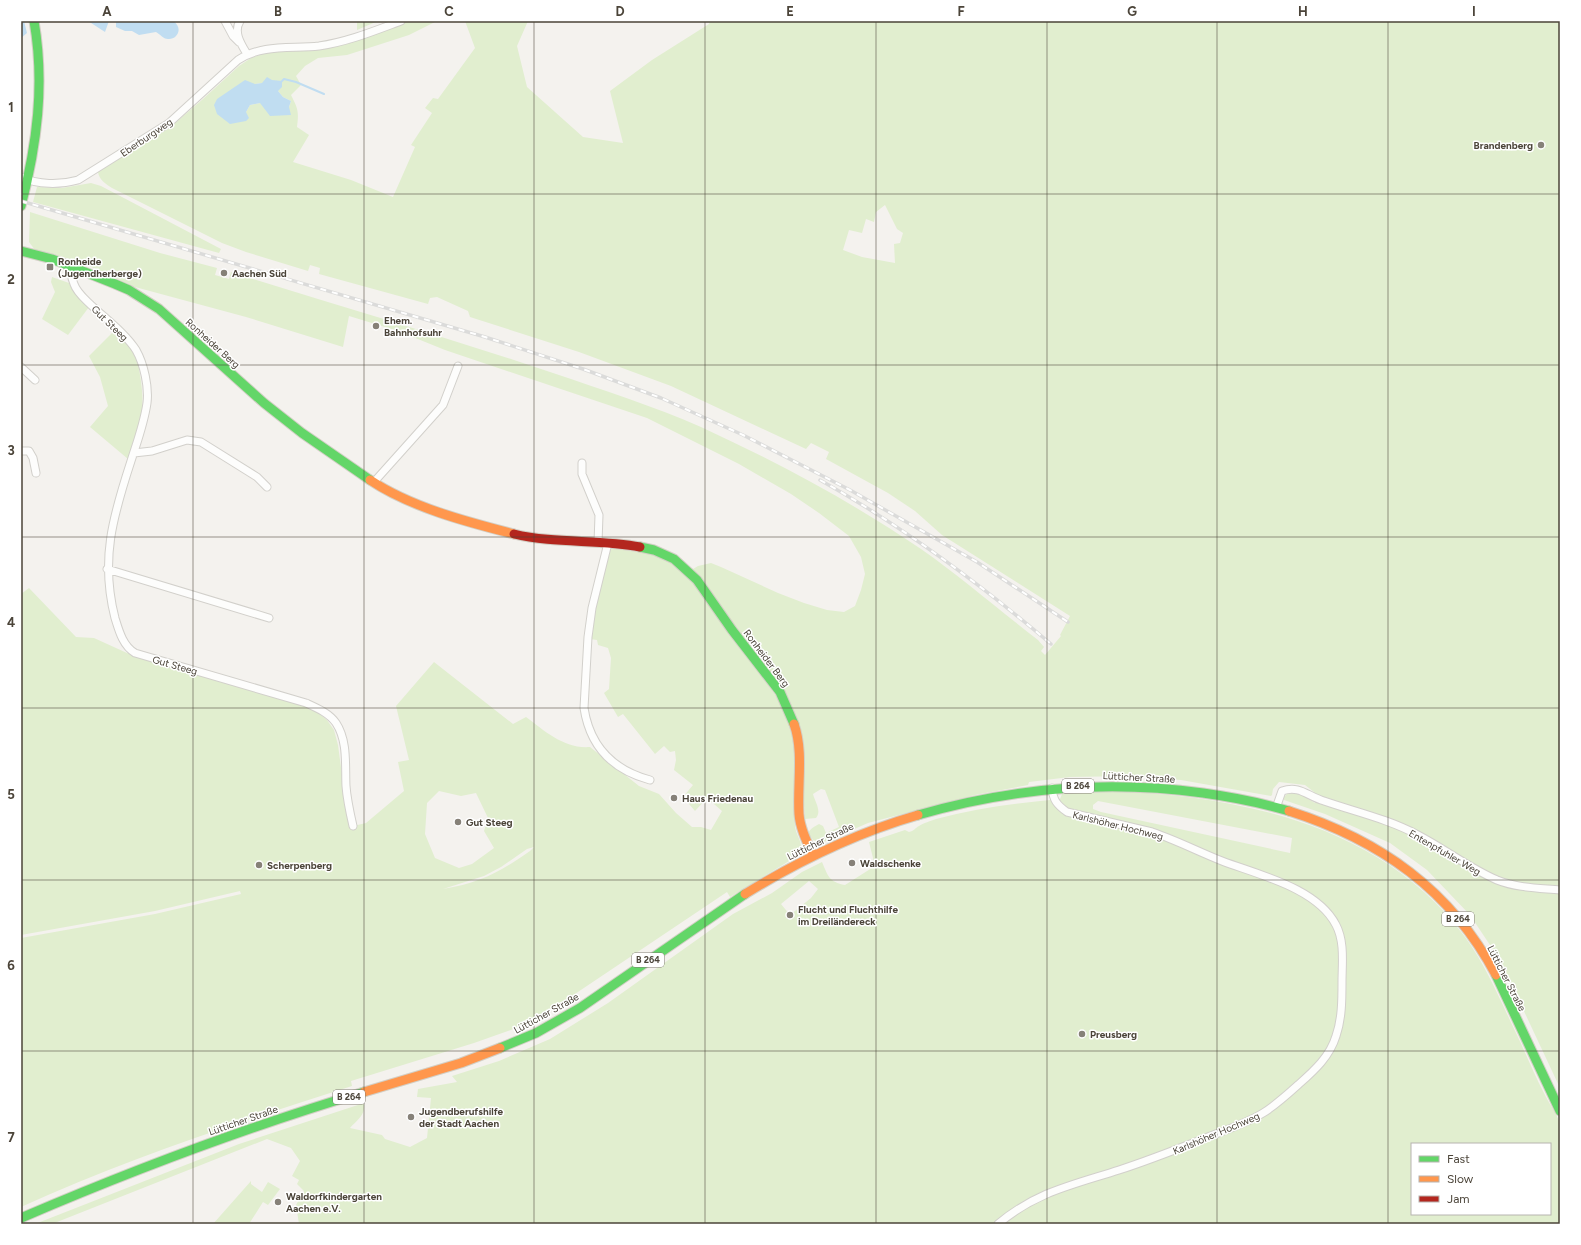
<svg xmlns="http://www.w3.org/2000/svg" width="1581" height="1245" font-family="Figtree,sans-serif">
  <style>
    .green { fill: #e1eecf; fill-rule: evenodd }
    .water { fill: #c0ddf1 }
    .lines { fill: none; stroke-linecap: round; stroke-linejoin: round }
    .stream { stroke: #c0ddf1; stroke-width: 2 }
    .street-casing { stroke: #d2d0cb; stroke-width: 9 }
    .fast-casing { stroke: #d3cfc5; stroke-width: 11 }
    .slow-casing { stroke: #d3cfc5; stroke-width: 11 }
    .jam-casing { stroke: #d3cfc5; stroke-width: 11 }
    .street { stroke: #fdfdfc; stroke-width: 7 }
    .fast { stroke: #63d668; stroke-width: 9 }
    .slow { stroke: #ff974d; stroke-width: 9 }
    .jam { stroke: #b3261e; stroke-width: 9 }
    .rail-casing { stroke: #dbdbda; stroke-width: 3.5 }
    .rail { stroke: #fff; stroke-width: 2; stroke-dasharray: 6; stroke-linecap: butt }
    .grid { fill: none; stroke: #4b4439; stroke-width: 1; stroke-opacity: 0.55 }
    .poi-dot { fill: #868178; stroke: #fff; stroke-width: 1.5 }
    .labels { text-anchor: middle; stroke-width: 3; stroke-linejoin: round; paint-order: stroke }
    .shield { fill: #fff; stroke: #817c74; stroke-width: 1 }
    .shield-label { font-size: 9px; font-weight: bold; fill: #4b4439 }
    .street-label { font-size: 10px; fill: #4b4439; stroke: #fff }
    .poi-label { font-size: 10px; font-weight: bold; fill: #4b4439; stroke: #fff; text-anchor: start }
    .neatline { fill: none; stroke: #4b4439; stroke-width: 1.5 }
    .grid-label { font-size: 13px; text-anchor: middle; font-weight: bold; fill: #4b4439 }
  </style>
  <rect width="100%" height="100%" fill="#f4f2ee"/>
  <path class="green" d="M357,21H378L357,30Z
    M390,21H437L409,35L347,55L318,58L305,66L296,76L301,85L291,95C298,109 299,111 297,127L309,135L293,162L351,180L393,197L415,147L411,145L432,113L425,108L433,98L438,99L475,48L465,21H528L517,46L527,87L583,137L623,143L610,91L652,60L709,24L710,21H1560V1088L1500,960L1470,915L1427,870L1390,843L1325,814L1284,800V797L1289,792H1297L1315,803L1314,792L1305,785L1279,782L1273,789L1272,795L1271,796L1181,780L1131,776L1070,777L1029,782L1028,785L975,795L868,823L822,843L813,840L808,833C811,828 814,827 819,824L823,826L826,833L839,827L825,790L821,789L813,794C815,802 822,811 816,818L805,819L799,728L736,628L703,579L693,569L698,566L711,563L721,567L778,593L804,603L827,610L844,612L855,606L861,590L865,574L861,557L849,536L819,513L791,494L739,464L647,418L445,350L398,331L349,316L343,347L246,317L135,287L78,261L35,250L29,242L30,212L160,253L217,268L215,275L229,279L231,272C338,306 447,337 553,373C603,390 653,406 701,427C777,462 852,502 921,549C961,577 999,610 1038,640L1044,647L1041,651L1045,655L1061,636L1060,635L1070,616L942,535L915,511L888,493L826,459L829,452L811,443L806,449L671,386L579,352L470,317L468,311L437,297L430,298L428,304L319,274L320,268L310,265L308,271L246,252L222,243L112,188C106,184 99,180 98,172L107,165L174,124L203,99L239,66L251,58L268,52L346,44ZM262,83L278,91L283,97L291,101L289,107L260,103L250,105L246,112L255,84ZM885,205L897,229L903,233L900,243L894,244L895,263L862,257L843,250L849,230L862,233L866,219L874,222L876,212Z
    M91,183L101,186L221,249L219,253L33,202L37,187L62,188Z
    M52,277L69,283L73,291L89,307L68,335L42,319L55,292L51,282Z
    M114,331C120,337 126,343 131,349C137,357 139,366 140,375C146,411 141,426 128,459L90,427L108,406L100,377L89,356Z
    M609,548L647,553L660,557L670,562L694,583L776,696C785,712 792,729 794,748C797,774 792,800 795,826C796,837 805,843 799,855L730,897L727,892L563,1002L511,1030L474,1043L351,1081L352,1086C240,1122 128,1158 21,1207V938L155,914L241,894L240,891L155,911L21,935V594L29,588L76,637L94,638L127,653L306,706L315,710L327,720L334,730L338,745L349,827L366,823L404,791L398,762L409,760L396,706L434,662L513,724L526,717C545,731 564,749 590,747L639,786L659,794L676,813L692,827H701L711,830L722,811L707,798L695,811L683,797L693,785L674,770L676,760L675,751L670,752L664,746L655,754L623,714L618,717L604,693L609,689L611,658L608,648L598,645L597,640L590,639L593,618ZM439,791L461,796L476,793L488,818L484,831L494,848L472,864L459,868L435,858L425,834L427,803ZM534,847L530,851C500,872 480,883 443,889L484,876L501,867L527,849Z
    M1110,791C1242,796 1382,825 1465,937C1487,967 1501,1002 1517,1035C1526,1054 1534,1074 1544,1093C1548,1102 1558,1115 1560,1124C1562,1133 1560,1144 1560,1153C1560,1177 1560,1200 1560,1224H299L296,1205L304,1191L297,1184L299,1180L292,1176L300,1161L291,1148L267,1139L52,1224H35L239,1144L364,1103C366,1115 357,1120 350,1128L382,1135L385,1139L410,1147L427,1138L431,1098L417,1097L418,1089L457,1082L452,1076L499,1061L550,1039L608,1003L733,914L772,893L802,872L822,862C828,876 829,882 845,885L875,866L869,842L905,830L909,832C914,831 915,828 919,826C923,823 931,821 936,819C977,808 1019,803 1060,799L1062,794L1064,793ZM1098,801L1292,838L1290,853L1101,812L1093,809V805ZM809,881L818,889L811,898L790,915L781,904ZM1412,1144H1550V1214H1412Z
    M251,1181V1184L262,1192L268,1182L280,1189L268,1205L263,1202L249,1224H213Z"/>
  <path class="water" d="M21,21H24L27,33L21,38Z
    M88,21H109L105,32Z
    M116,21H173C184,28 177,40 168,39C163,39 160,34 156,32L139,35L132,31H125L116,27Z
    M267,77L272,80L282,81V87L278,91L283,97L291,101L289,107L291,115L270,116L260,103L250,105L246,112L249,118L246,121L230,124L217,114L214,105L217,99L245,80L255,84L262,83Z"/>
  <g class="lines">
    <path class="stream" d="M281,82L284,79L296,82L324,94"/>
    <g class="street-casing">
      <path id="street" d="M225,21L233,36L239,42
        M240,21C233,32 241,44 247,54
        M21,177C38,185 60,185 78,180L169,123L238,60C262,44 291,49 319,46C347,42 374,31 401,21
        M72,267C71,273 71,278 74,284C77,293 85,299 91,305C106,319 125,333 136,350C144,364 149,387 147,403C144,424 137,442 131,461C113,516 100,560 115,618C119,631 123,646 135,653L306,703C317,708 329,713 336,723C348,741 345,766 346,786C347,800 350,813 353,826
        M21,367L35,380
        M21,451H29L33,458L36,473
        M134,453L152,451L187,440L201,442L257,477L267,487
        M582,463V474L599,515L598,543
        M374,482L443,405L458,366
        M608,543L592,608L588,637L584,708C590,747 613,770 650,780
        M107,569L269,618
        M1276,808L1282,791C1300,785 1307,796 1324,801C1356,812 1388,819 1418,835C1445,849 1469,868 1497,880C1517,888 1539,888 1560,890
        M998,1224C1036,1192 1072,1185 1119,1170C1147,1161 1175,1150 1203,1139C1223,1131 1245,1124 1263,1113C1276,1105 1288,1094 1299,1084C1315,1070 1330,1056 1336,1036C1342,1019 1342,999 1342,982C1342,964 1345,942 1336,925C1317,888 1259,875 1222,861C1199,852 1176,840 1152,832L1067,812C1057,805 1053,800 1052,788"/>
    </g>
    <g class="fast-casing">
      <path id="fast" d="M21,206C37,145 45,84 34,21
        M21,251L52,259L115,284L129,290L159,309L264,403L302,433L370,480
        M640,547L654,550L674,559L697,580L732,630L780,692L794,724
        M918,815C1011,788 1107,780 1203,793C1232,797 1262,803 1289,811
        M1496,975L1560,1111
        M500,1048L536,1033L580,1008L745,894
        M21,1218C133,1170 247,1127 364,1092"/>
    </g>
    <g class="slow-casing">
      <path id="slow" d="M370,480C410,507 467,522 514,534
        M794,724C804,752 797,785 799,814C800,828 807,842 813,855
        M1289,811C1380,840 1451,890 1496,975
        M745,894C800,860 856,833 918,815
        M364,1092L461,1063L500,1048"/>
    </g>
    <g class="jam-casing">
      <path id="jam" d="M514,534C555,544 599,539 640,547"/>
    </g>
    <use href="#street" class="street"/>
    <use href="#fast" class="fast"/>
    <use href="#slow" class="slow"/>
    <use href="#jam" class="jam"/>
    <g class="rail-casing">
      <path id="rail" d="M21,201L485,337L583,369L661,398L743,435L850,490L977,562L1068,622
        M820,480C902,526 979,583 1051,644"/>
    </g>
    <use href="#rail" class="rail"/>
  </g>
  <path class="grid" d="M193,21V1224M364,21V1224M534,21V1224M705,21V1224M876,21V1224M1047,21V1224M1217,21V1224M1388,21V1224M21,194H1560M21,365H1560M21,537H1560M21,708H1560M21,880H1560M21,1051H1560"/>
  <g class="poi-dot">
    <circle cx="1541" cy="145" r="4"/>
    <rect x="46" y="263" width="8" height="8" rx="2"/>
    <circle cx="224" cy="273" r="4"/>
    <circle cx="376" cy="326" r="4"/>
    <circle cx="674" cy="798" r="4"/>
    <circle cx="458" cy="822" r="4"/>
    <circle cx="852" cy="863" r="4"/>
    <circle cx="259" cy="865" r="4"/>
    <circle cx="790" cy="915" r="4"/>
    <circle cx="1082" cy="1034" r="4"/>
    <circle cx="411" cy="1117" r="4"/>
    <circle cx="278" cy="1202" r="4"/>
  </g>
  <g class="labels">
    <g class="shield">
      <rect x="1062" y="779" width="32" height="14" rx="3"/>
      <rect x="1442" y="912" width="32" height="14" rx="3"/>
      <rect x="632" y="953" width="32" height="14" rx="3"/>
      <rect x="333" y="1090" width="32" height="14" rx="3"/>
    </g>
    <g class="shield-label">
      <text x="1078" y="789">B 264</text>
      <text x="1458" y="922">B 264</text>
      <text x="648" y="963">B 264</text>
      <text x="349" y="1100">B 264</text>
    </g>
    <g class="street-label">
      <text transform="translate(146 137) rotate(-34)" y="4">Eberburgweg</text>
      <text transform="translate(110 323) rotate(44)" y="4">Gut Steeg</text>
      <text transform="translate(213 343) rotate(42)" y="4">Ronheider Berg</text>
      <text transform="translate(767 658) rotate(53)" y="4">Ronheider Berg</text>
      <text transform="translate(175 665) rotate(16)" y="4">Gut Steeg</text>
      <text transform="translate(1139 777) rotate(3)" y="4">Lütticher Straße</text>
      <text transform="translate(1118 825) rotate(14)" y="4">Karlshöher Hochweg</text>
      <text transform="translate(820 841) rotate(-26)" y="4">Lütticher Straße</text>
      <text transform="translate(1445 852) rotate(30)" y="4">Entenpfuhler Weg</text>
      <text transform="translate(1507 978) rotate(63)" y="4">Lütticher Straße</text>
      <text transform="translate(546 1013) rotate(-29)" y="4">Lütticher Straße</text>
      <text transform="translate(243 1120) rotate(-19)" y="4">Lütticher Straße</text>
      <text transform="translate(1216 1133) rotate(-23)" y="4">Karlshöher Hochweg</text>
    </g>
    <g class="poi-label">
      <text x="1533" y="149" text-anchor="end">Brandenberg</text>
      <text x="58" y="265">Ronheide<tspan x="58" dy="12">(Jugendherberge)</tspan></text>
      <text x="232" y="277">Aachen Süd</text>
      <text x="384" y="324">Ehem.<tspan x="384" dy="12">Bahnhofsuhr</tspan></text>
      <text x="682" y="802">Haus Friedenau</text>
      <text x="466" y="826">Gut Steeg</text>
      <text x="860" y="867">Waldschenke</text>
      <text x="267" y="869">Scherpenberg</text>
      <text x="798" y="913">Flucht und Fluchthilfe<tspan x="798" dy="12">im Dreiländereck</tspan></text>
      <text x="1090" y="1038">Preusberg</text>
      <text x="419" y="1115">Jugendberufshilfe<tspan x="419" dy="12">der Stadt Aachen</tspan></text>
      <text x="286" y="1200">Waldorfkindergarten<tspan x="286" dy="12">Aachen e.V.</tspan></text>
    </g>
  </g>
  <rect width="1581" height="1245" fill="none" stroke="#ffffff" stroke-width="44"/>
  <rect x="1411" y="1143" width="140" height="72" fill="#ffffff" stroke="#b7b4b0"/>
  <rect x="1419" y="1156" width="20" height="6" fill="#63d668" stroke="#b7b4b0"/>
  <text x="1447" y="1163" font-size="12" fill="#4b4439">Fast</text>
  <rect x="1419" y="1176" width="20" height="6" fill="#ff974d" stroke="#b7b4b0"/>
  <text x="1447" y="1183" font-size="12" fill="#4b4439">Slow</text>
  <rect x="1419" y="1196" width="20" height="6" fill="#b3261e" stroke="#b7b4b0"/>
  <text x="1447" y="1203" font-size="12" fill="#4b4439">Jam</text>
  <rect x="22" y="22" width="1537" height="1201" class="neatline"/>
  <g class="grid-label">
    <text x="107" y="16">A</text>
    <text x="278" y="16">B</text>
    <text x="449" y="16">C</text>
    <text x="620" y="16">D</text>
    <text x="790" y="16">E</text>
    <text x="961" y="16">F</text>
    <text x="1132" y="16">G</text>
    <text x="1303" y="16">H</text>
    <text x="1474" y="16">I</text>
    <text x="11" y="112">1</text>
    <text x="11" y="284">2</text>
    <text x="11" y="455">3</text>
    <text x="11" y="627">4</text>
    <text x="11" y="799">5</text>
    <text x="11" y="970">6</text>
    <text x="11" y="1142">7</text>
  </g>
</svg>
